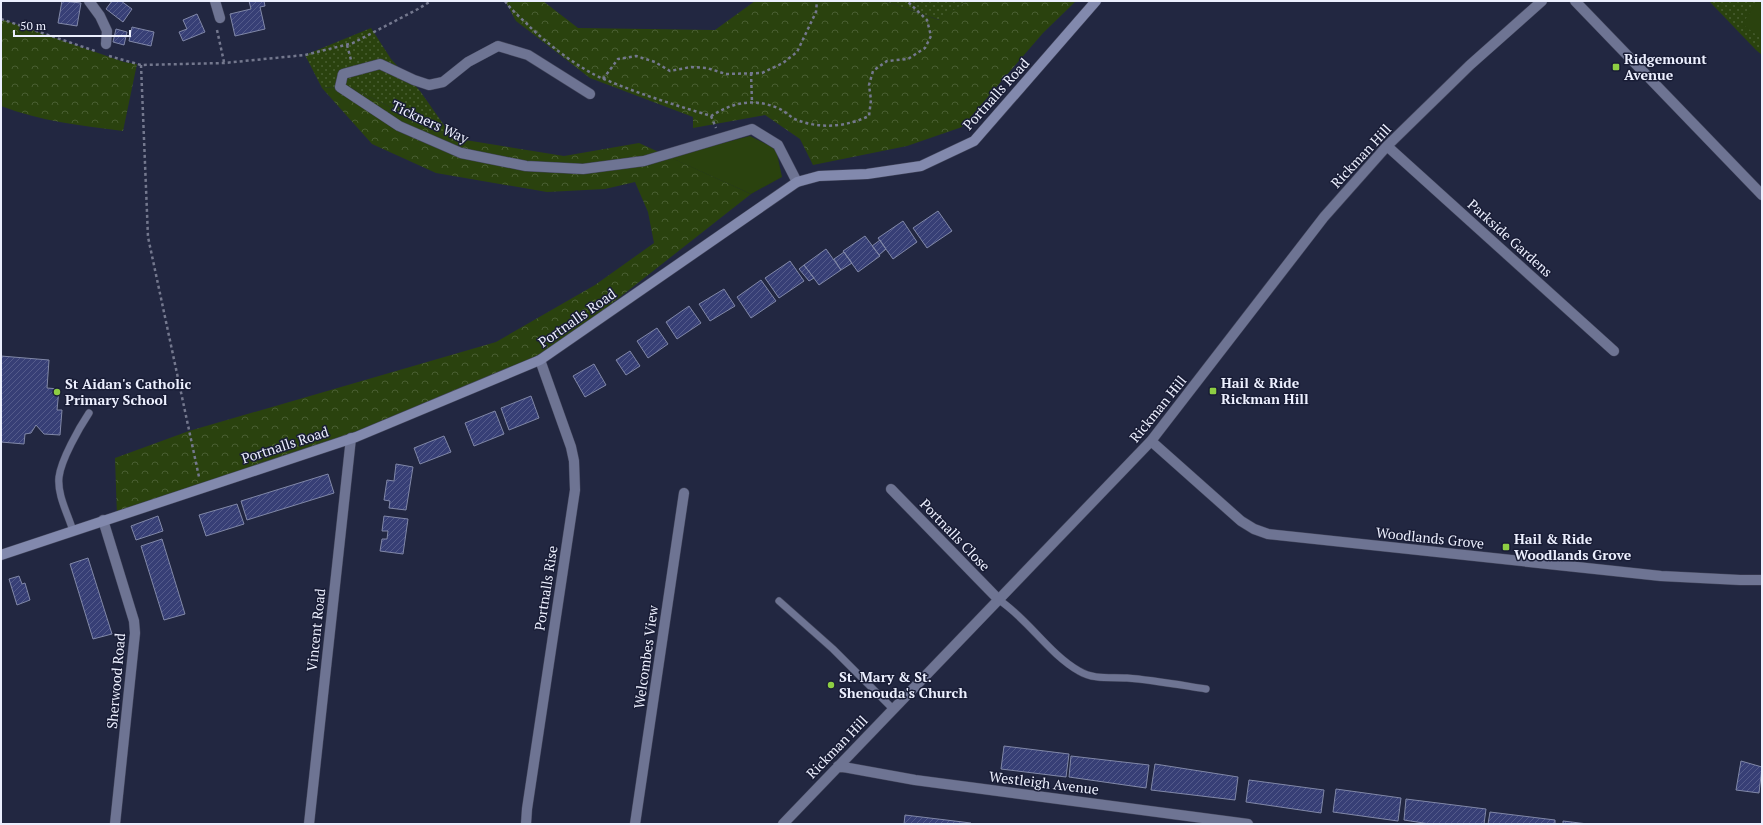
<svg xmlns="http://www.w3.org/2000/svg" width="1763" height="825" font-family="'PT Serif',serif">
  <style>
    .grass { fill: url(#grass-dots) }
    .forest { fill: url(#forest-crowns) }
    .garden { fill: #2a420e }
    .building { fill: url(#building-hatch); stroke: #8188a8 }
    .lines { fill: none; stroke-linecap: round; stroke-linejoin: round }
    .lane-casing { stroke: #42455b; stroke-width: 8 }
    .street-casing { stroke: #42455b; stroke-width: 11 }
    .secondary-casing { stroke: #42455b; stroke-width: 11 }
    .path { stroke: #74788e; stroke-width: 2.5; stroke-dasharray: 3 3; stroke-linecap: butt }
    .lane { stroke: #6e7493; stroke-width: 7 }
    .street { stroke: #6e7493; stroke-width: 10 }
    .secondary { stroke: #8289ad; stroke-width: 10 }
    .poi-dot { fill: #8ece43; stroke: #191d36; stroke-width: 1.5 }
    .labels { text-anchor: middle; stroke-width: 3; stroke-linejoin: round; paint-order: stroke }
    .poi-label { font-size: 14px; font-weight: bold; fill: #eceffe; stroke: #191d36; text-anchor: start }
    .street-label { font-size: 14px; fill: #eceffe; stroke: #191d36 }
  </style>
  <defs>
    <pattern id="grass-dots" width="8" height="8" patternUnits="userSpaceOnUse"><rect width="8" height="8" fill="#2a420e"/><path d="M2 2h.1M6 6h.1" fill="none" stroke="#495e32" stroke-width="1.8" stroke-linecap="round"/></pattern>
    <pattern id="forest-crowns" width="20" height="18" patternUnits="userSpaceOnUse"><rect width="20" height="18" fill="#2a420e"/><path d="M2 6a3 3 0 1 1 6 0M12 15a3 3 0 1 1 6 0" fill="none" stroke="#495e32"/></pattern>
    <pattern id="building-hatch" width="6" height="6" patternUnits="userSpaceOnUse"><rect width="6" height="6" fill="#373f76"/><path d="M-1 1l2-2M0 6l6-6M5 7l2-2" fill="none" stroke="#545b8b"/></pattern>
  </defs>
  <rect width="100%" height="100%" fill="#222741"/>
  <path class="grass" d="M884,1H967L940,20Z
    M1709,1H1762V55L1756,50Z
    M371,28L391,59L420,91L453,138L348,86L322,88L305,55Z"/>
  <path class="forest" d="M505,1H543L578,28L715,30L755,1H884L939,20L967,1H1076L1043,33L962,127L907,146L813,165L800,139L765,115L693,128V117L590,78L516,21Z
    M1,19L124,62L137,64L123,131C82,126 40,121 1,106Z
    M348,86L453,138L564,156L639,143L751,194L540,360L351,438L117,516L115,458L189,431L496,342L595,285L654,243L648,212L635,182L605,189L547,192L436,173L372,144L322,88Z"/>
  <path class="garden" d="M1758,1H1762V39L1742,24Z
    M750,136L776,149L782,177L751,194L669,157Z"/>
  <path class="building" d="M62,1L81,3L77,26L58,23Z
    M112,1H121L132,9L123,22L106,9Z
    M249,1H264L265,6L260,7L265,29L235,36L230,14L251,9Z
    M197,14L205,32L183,41L179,32L187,29L183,20Z
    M132,27L154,32L151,46L129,41Z
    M116,29L127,32L124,45L113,42Z
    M938,211L952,231L927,248L913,228Z
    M903,221L917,242L893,259L878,238Z
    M865,236L880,256L858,272L843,251Z
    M880,240L886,249L879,255L872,246Z
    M826,249L841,270L819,285L804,265Z
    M844,252L852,263L841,270L834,259Z
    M790,261L804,281L779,298L765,278Z
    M804,265L814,278L809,281L799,269Z
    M761,280L776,301L751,318L737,297Z
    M724,289L735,306L710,321L699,304Z
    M689,306L701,323L677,339L666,322Z
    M657,328L668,344L648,358L637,341Z
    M630,351L640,366L626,375L616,360Z
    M1,356L49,360L47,388L59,389L57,410H62L60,435L44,434L36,425L31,433L25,434L24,444L1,442Z
    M594,364L606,385L585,397L573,376Z
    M531,396L539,418L509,430L501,408Z
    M495,411L504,434L474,446L465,423Z
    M444,436L451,452L420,464L414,448Z
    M396,464L413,467L406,510L389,508L390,501L384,500L387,480L394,481Z
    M328,474L334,493L247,520L241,501Z
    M237,504L244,524L206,536L199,515Z
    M158,516L163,531L136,540L131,526Z
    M384,516L408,519L403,554L380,551L382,539H387L388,531H382Z
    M162,539L185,614L164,620L141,546Z
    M88,558L112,634L93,639L70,564Z
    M19,576L22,584L25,583L30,600L17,605L9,579Z
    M1004,746L1069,754L1066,777L1001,769Z
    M1071,756L1149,765L1146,788L1069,777Z
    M1741,761L1762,767L1759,793L1736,790Z
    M1155,764L1238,777L1235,800L1151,790Z
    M1249,780L1324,790L1321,813L1246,802Z
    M1336,789L1401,798L1398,821L1333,812Z
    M1406,799L1486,809L1484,824H1430L1404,820Z
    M1490,812L1555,820V824H1488Z
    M905,815L971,823V824H904Z
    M1563,821L1588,824H1563Z"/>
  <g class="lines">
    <g class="lane-casing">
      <path id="lane" d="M73,531C68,514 57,495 59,477C61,460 79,428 89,413
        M999,600C1028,619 1049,654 1079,671C1094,680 1110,677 1127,678C1153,680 1180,685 1206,689
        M779,601L833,649L893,709"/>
    </g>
    <g class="street-casing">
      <path id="street" d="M89,1L100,16L107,31L106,44
        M215,1L220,18
        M1575,1L1762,195
        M590,94L528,55L498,46L468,62L443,82L429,85L414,80L380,64L343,74L340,87L399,126L461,153L526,166L583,169L644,161L752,129L778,145L797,182
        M1387,146L1614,351
        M1151,441L1241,521L1254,529L1268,534L1661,576L1740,580H1762
        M891,489L999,600
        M103,520L134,621L135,633L115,824
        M838,766L915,780L1248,824
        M309,824L351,438
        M526,824L527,809L575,490L574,461L571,447L540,360
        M635,824L684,493
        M783,824L1151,441L1324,217L1387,146L1470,65L1542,1"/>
    </g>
    <g class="secondary-casing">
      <path id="secondary" d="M1,555L356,437L540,360L797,182L819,176L867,174L921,166L974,141L1096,1"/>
    </g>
    <path class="path" d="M505,1C511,10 520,17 528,25C546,43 581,70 604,79C639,94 675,105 711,116C734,102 753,98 778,108C785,111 790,117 797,120C820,129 846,127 869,116L871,100L869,85L873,71L887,61L908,59L925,48L931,36L927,20L907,1
      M1,19L95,51
      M217,30L224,62
      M347,45L351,60
      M109,56L141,65L224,63L305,55L353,43L418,9L431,1
      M141,65L148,237L199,477
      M751,73L752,102
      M603,79L618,59L636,56L655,62L670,71L691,67L707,68L726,74L762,73L783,63L797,52L816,12L817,1
      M711,116L716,128"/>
    <use href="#lane" class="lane"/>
    <use href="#street" class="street"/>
    <use href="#secondary" class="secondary"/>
  </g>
  <g class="poi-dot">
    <rect x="1612" y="63" width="8" height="8" rx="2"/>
    <rect x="1209" y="387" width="8" height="8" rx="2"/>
    <circle cx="57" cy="392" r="4"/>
    <rect x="1502" y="543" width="8" height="8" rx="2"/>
    <circle cx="831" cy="685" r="4"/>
  </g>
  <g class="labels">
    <g class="poi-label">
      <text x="1624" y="64">Ridgemount<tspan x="1624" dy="16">Avenue</tspan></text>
      <text x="1221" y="388">Hail &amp; Ride<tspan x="1221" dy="16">Rickman Hill</tspan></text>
      <text x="65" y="389">St Aidan's Catholic<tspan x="65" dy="16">Primary School</tspan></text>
      <text x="1514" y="544">Hail &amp; Ride<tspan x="1514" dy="16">Woodlands Grove</tspan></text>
      <text x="839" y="682">St. Mary &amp; St.<tspan x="839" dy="16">Shenouda's Church</tspan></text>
    </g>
    <g class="street-label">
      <text transform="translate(996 94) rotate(-48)" y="5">Portnalls Road</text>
      <text transform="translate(430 122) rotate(25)" y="5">Tickners Way</text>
      <text transform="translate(1361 156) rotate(-47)" y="5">Rickman Hill</text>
      <text transform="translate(1510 238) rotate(42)" y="5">Parkside Gardens</text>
      <text transform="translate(577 318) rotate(-35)" y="5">Portnalls Road</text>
      <text transform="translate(1158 409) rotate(-51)" y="5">Rickman Hill</text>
      <text transform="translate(285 445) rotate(-18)" y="5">Portnalls Road</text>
      <text transform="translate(955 535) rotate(46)" y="5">Portnalls Close</text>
      <text transform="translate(1430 538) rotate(6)" y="5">Woodlands Grove</text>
      <text transform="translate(546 588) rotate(-81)" y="5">Portnalls Rise</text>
      <text transform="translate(316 630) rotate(-84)" y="5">Vincent Road</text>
      <text transform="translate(646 657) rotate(-82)" y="5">Welcombes View</text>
      <text transform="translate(116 681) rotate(-85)" y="5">Sherwood Road</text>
      <text transform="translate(837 747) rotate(-46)" y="5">Rickman Hill</text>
      <text transform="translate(1044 783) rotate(7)" y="5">Westleigh Avenue</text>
    </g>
  </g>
  <rect width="1763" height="825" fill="none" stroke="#eceffe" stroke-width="4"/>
  <path d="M14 30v6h116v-6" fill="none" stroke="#eceffe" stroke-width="2"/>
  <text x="20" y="30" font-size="12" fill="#eceffe" stroke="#191d36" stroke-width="3" paint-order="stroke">50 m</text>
</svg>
